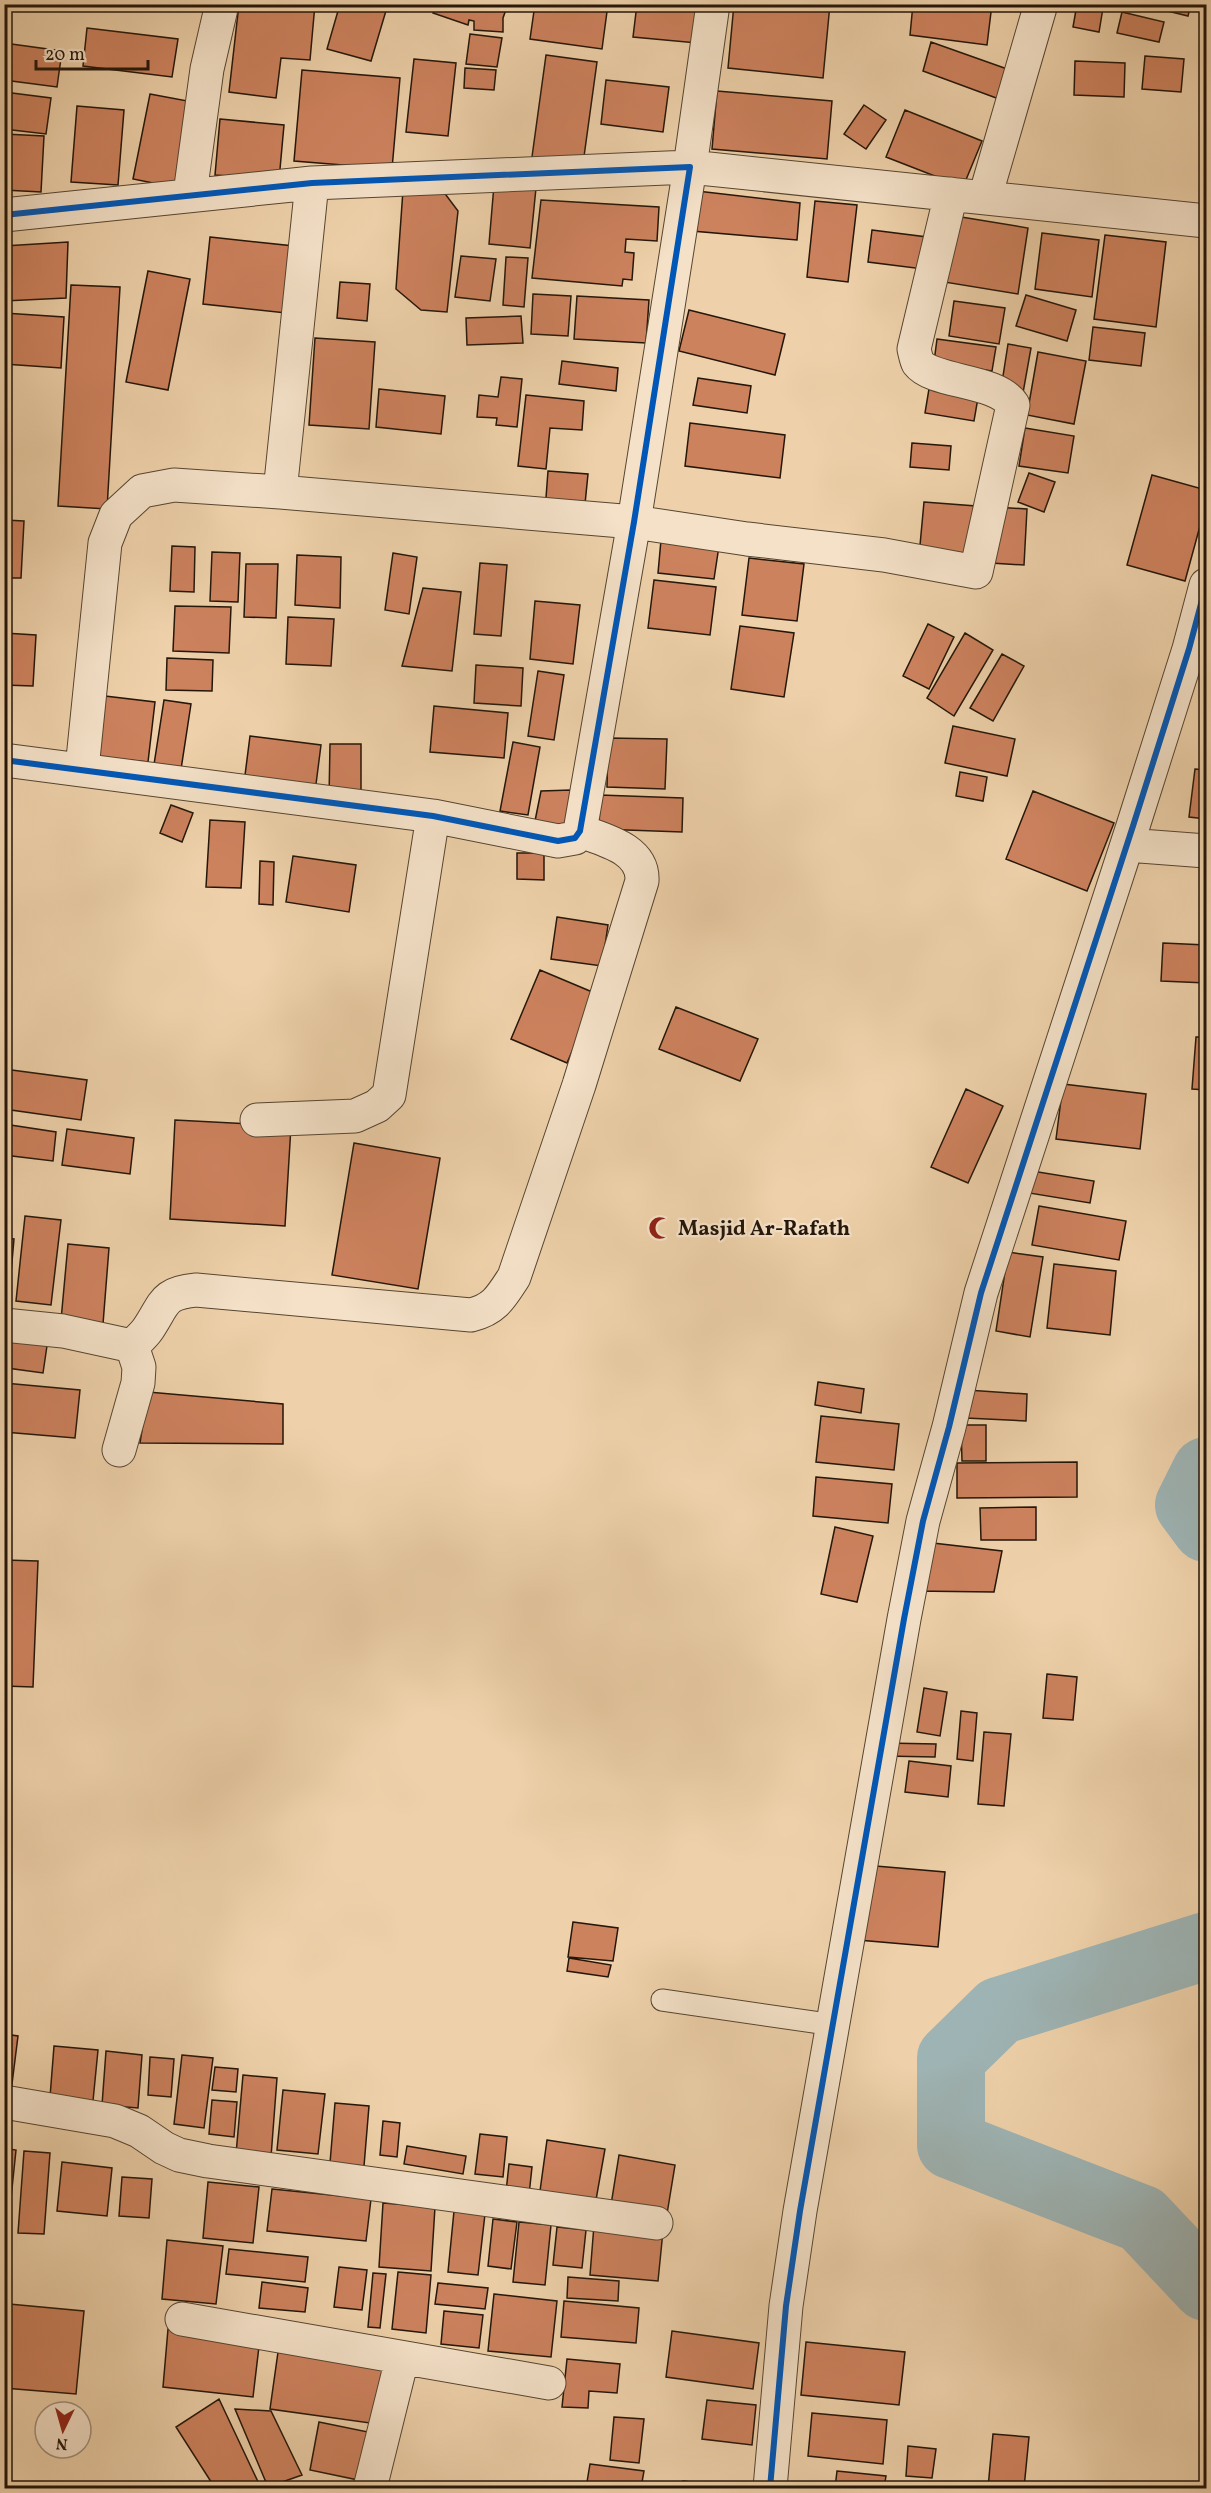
<svg xmlns="http://www.w3.org/2000/svg" width="1211" height="2493" font-family="Vollkorn,serif">
  <style>
    .lines { fill: none; stroke-linecap: round; stroke-linejoin: round }
    .river { stroke: #9eb4b4; stroke-width: 68 }
    .building { fill: #cd825e; stroke: #241609; stroke-width: 1.5 }
    .service-casing { stroke: #564531; stroke-width: 23 }
    .minor-casing { stroke: #564531; stroke-width: 35 }
    .service { stroke: #f4e1c8; stroke-width: 21 }
    .minor { stroke: #f4e1c8; stroke-width: 33 }
    .cycleway-casing { stroke: #f4e1c8; stroke-width: 10 }
    .cycleway { stroke: #0057b8; stroke-width: 6 }
    .labels { text-anchor: middle; stroke-width: 4.5; stroke-linejoin: round; paint-order: stroke }
    .poi-label { font-size: 21px; font-weight: bold; fill: #241609; stroke: #f4e1c8; text-anchor: start }
  </style>
  <rect width="100%" height="100%" fill="#eed1aa"/>
  <filter id="stains"><feTurbulence type="fractalNoise" baseFrequency=".00333" numOctaves="4"/><feColorMatrix values="0 0 0 0 .2 0 0 0 0 .09 0 0 0 0 .02 0 0 0 .5 -.17"/></filter>
  <radialGradient id="worn" r=".72"><stop offset=".6" stop-color="#630" stop-opacity="0"/><stop offset="1" stop-color="#630" stop-opacity=".3"/></radialGradient>
  <g class="lines">
    <path class="river" d="M1206,1471L1189,1505L1206,1528
      M1206,1946L999,2011L951,2058V2145L1142,2219L1206,2287"/>
  </g>
  <path class="building" d="M239,4H315L310,60L281,58L276,98L229,92Z
    M340,4H388L371,61L327,49Z
    M436,4H508L503,18V32L474,30V21L469,20L468,25L433,13Z
    M535,4H608L602,49L530,39Z
    M637,4H701L697,43L633,37Z
    M734,4H830L823,78L728,68Z
    M913,4H992L987,45L910,35Z
    M1077,4L1103,8L1099,32L1073,27Z
    M1139,4H1191L1188,16Z
    M1122,12L1164,22L1159,42L1117,33Z
    M87,28L178,39L172,77L83,66Z
    M470,34L502,38L497,67L466,64Z
    M931,42L1010,70L999,99L923,71Z
    M4,43L62,51L57,87L4,80Z
    M546,55L597,62L582,171L531,164Z
    M1145,56L1184,59L1181,92L1142,89Z
    M414,59L456,63L448,136L406,132Z
    M1075,61L1125,63L1124,97L1074,95Z
    M465,68L496,70L494,90L464,88Z
    M302,70L400,78L392,169L294,161Z
    M606,80L669,87L663,132L601,124Z
    M717,91L832,101L827,159L712,149Z
    M4,92L51,98L46,134L4,129Z
    M150,94L193,102L178,188L133,179Z
    M864,105L886,120L866,149L844,134Z
    M77,106L124,110L118,185L71,182Z
    M905,110L982,141L963,187L886,157Z
    M220,119L284,125L279,180L215,175Z
    M4,134L44,136L41,192L4,190Z
    M494,185L536,188L530,248L489,244Z
    M403,190L443,191L458,211L447,312L421,310L396,289Z
    M697,191L800,203L797,240L692,231Z
    M541,200L659,207L657,241L626,239L625,252L634,253L632,280L623,279L622,286L532,278Z
    M815,201L857,205L848,282L807,277Z
    M949,215L1028,228L1018,294L938,281Z
    M872,230L927,237L923,269L868,262Z
    M1042,233L1099,240L1092,297L1035,289Z
    M1105,235L1166,242L1156,327L1094,319Z
    M210,237L294,246L286,313L203,304Z
    M68,242L66,298L4,301V246Z
    M461,256L496,259L490,301L455,297Z
    M506,257L528,258L524,307L503,305Z
    M148,271L190,279L168,390L126,382Z
    M340,282L370,284L367,321L337,318Z
    M71,285L120,287L107,509L58,506Z
    M533,294L571,296L568,336L531,334Z
    M1026,295L1076,310L1067,341L1016,326Z
    M577,296L649,300L646,343L574,339Z
    M954,301L1005,308L999,344L949,336Z
    M689,310L785,334L775,375L679,351Z
    M4,313L64,317L61,368L4,364Z
    M521,316L523,343L467,345L466,318Z
    M1093,327L1145,333L1141,366L1089,360Z
    M315,338L375,342L369,429L309,425Z
    M937,339L996,347L992,371L934,362Z
    M1008,344L1031,348L1023,393L1001,389Z
    M1038,352L1086,361L1074,424L1027,415Z
    M562,361L618,368L616,391L559,384Z
    M501,377L522,379L517,427L496,425L497,418L477,417L479,395L498,397Z
    M698,378L751,386L747,413L693,405Z
    M930,383L979,392L974,421L925,413Z
    M379,389L445,396L441,434L376,427Z
    M526,395L584,401L582,430L550,428L546,469L518,466Z
    M690,423L785,435L780,478L685,466Z
    M1025,428L1074,436L1068,473L1019,466Z
    M912,443L951,446L949,470L910,467Z
    M548,471L588,474L584,514L545,511Z
    M1029,473L1055,482L1044,512L1018,502Z
    M1152,475L1206,490V504L1185,581L1127,565Z
    M924,502L976,506L971,561L919,556Z
    M995,507L1027,509L1024,565L991,563Z
    M4,520L24,521L21,578H4Z
    M661,540L719,546L714,579L658,573Z
    M172,546L195,547L194,592L170,591Z
    M212,552L240,553L238,602L210,601Z
    M393,553L417,557L409,614L385,610Z
    M297,555L341,557L340,608L295,605Z
    M749,558L804,564L797,621L742,615Z
    M480,563L507,565L501,636L474,634Z
    M246,564H278L276,618L244,617Z
    M654,580L716,587L710,635L648,628Z
    M423,588L461,592L452,671L402,666Z
    M535,601L580,605L573,664L530,659Z
    M175,606L231,607L229,653L173,651Z
    M288,617L334,619L331,666L286,664Z
    M928,624L954,637L929,689L903,676Z
    M740,626L794,633L784,697L731,689Z
    M4,633L36,635L33,686L4,685Z
    M965,633L993,650L954,716L927,698Z
    M1002,654L1024,666L993,721L970,708Z
    M167,658L213,660L212,691L166,690Z
    M476,665L523,668L521,706L474,703Z
    M538,671L564,675L554,740L528,736Z
    M105,696L155,702L148,762L99,757Z
    M164,700L191,704L180,776L153,771Z
    M434,706L508,713L504,758L430,752Z
    M953,726L1015,739L1007,776L945,763Z
    M250,736L321,745L315,792L244,783Z
    M608,738L667,739L665,789L607,787Z
    M513,742L540,747L528,815L500,811Z
    M330,744H361V798H329Z
    M1195,769L1206,770V819L1189,817Z
    M960,772L987,777L983,801L956,796Z
    M571,790L565,826L535,821L541,791Z
    M1033,791L1114,823L1087,891L1006,859Z
    M600,795L683,798L682,832L599,829Z
    M171,805L193,813L182,842L160,833Z
    M210,820L245,822L241,888L206,887Z
    M517,853H544V880L517,879Z
    M293,856L356,865L349,912L286,902Z
    M260,861L274,862L273,905L259,904Z
    M557,917L608,925L602,966L551,959Z
    M1163,943L1206,945V983L1161,981Z
    M540,970L597,994L567,1063L511,1039Z
    M676,1007L758,1039L740,1081L659,1049Z
    M1196,1037H1206V1090L1192,1089Z
    M4,1069L87,1080L81,1120L4,1109Z
    M1063,1084L1146,1094L1140,1149L1056,1139Z
    M966,1089L1003,1106L968,1183L931,1167Z
    M175,1120L291,1126L285,1226L170,1219Z
    M4,1124L56,1132L53,1161L4,1155Z
    M67,1129L134,1138L130,1174L62,1165Z
    M354,1143L440,1158L418,1289L332,1275Z
    M1032,1171L1094,1181L1090,1203L1029,1193Z
    M1039,1206L1126,1221L1119,1260L1032,1245Z
    M25,1216L61,1220L51,1305L16,1301Z
    M4,1238L14,1239L8,1307H4Z
    M68,1244L109,1248L103,1324L61,1320Z
    M1008,1252L1043,1257L1030,1337L996,1331Z
    M1054,1264L1116,1271L1110,1335L1047,1328Z
    M12,1334L48,1339L43,1373L7,1368Z
    M818,1382L864,1389L861,1413L815,1405Z
    M4,1383L80,1390L75,1438L4,1432Z
    M967,1390L1027,1394L1026,1421L966,1418Z
    M148,1392L283,1404V1444L140,1443Z
    M821,1416L899,1424L894,1470L816,1462Z
    M961,1425H986V1461H962Z
    M1077,1462V1497L957,1498V1463Z
    M816,1477L892,1484L888,1523L813,1516Z
    M1036,1507V1540H981L980,1508Z
    M835,1527L873,1536L857,1602L821,1594Z
    M924,1542L1002,1551L994,1592L913,1591Z
    M4,1560L38,1561L33,1687L4,1686Z
    M1047,1674L1077,1677L1073,1720L1043,1718Z
    M924,1688L947,1692L940,1736L917,1732Z
    M961,1711L977,1713L973,1761L957,1759Z
    M984,1732L1011,1734L1004,1806L978,1804Z
    M885,1743L936,1744L935,1757L884,1756Z
    M909,1761L951,1766L948,1797L905,1792Z
    M864,1865L945,1872L938,1947L858,1940Z
    M573,1922L618,1928L613,1961L568,1957Z
    M569,1958L611,1965L608,1977L567,1971Z
    M4,2034L18,2036L11,2092L4,2091Z
    M54,2046L98,2050L93,2101L50,2097Z
    M106,2051L142,2055L138,2108L102,2105Z
    M182,2055L213,2058L204,2128L174,2124Z
    M150,2057L174,2059L171,2097L148,2095Z
    M215,2067L238,2069L236,2092L212,2090Z
    M243,2075L277,2078L271,2157L236,2154Z
    M283,2090L325,2094L318,2154L277,2150Z
    M212,2100L237,2102L234,2137L209,2134Z
    M335,2103L369,2106L364,2166L330,2163Z
    M383,2121L400,2123L397,2157L380,2155Z
    M480,2134L507,2137L503,2177L475,2174Z
    M547,2140L605,2149L596,2200L540,2191Z
    M407,2146L466,2156L463,2174L404,2164Z
    M4,2148L16,2150L11,2198H4Z
    M24,2151L50,2153L44,2234L18,2233Z
    M619,2155L675,2165L667,2214L611,2205Z
    M62,2162L112,2168L107,2216L57,2211Z
    M509,2164L532,2167L529,2195L506,2192Z
    M122,2177L152,2179L149,2218L119,2216Z
    M208,2182L259,2187L253,2243L203,2238Z
    M272,2189L371,2199L366,2241L267,2231Z
    M383,2203L435,2207L431,2271L379,2267Z
    M454,2211L485,2214L478,2275L448,2272Z
    M493,2219L517,2222L511,2269L488,2266Z
    M519,2222L551,2225L545,2285L513,2282Z
    M594,2225L663,2231L658,2281L590,2275Z
    M557,2227L586,2230L582,2268L553,2265Z
    M167,2240L223,2246L216,2304L162,2299Z
    M229,2249L308,2257L305,2282L226,2274Z
    M339,2267L367,2270L362,2310L334,2307Z
    M398,2272L431,2275L426,2333L392,2329Z
    M373,2273L386,2274L380,2328L368,2327Z
    M568,2277L619,2281L618,2301L567,2298Z
    M262,2282L308,2288L305,2312L259,2308Z
    M438,2283L488,2288L485,2309L435,2304Z
    M494,2294L557,2301L551,2357L488,2351Z
    M564,2301L639,2308L636,2343L561,2337Z
    M9,2304L84,2311L76,2394L4,2388V2355Z
    M444,2311L483,2315L479,2348L441,2344Z
    M168,2329L260,2338L253,2397L163,2387Z
    M672,2331L759,2343L753,2389L666,2377Z
    M806,2342L905,2352L899,2405L801,2395Z
    M279,2345L386,2360L377,2424L270,2409Z
    M567,2359L620,2364L617,2393L589,2391L588,2408L562,2407Z
    M219,2399L261,2488H215L176,2427Z
    M707,2400L756,2405L752,2445L702,2439Z
    M235,2409L271,2411L302,2475L268,2487Z
    M812,2413L887,2420L883,2464L808,2456Z
    M614,2417L644,2419L639,2463L610,2460Z
    M319,2422L373,2433L363,2481L310,2470Z
    M993,2434L1029,2437L1024,2488H988Z
    M908,2446L936,2449L932,2478L906,2476Z
    M590,2464L644,2471L641,2488H586Z
    M837,2471L886,2476L884,2488H835Z
    M683,2481L745,2488H682Z"/>
  <g class="lines">
    <g class="service-casing">
      <path id="service" d="M662,2000L834,2025"/>
    </g>
    <g class="minor-casing">
      <path id="minor" d="M713,4L690,167L1206,221
        M190,194L207,69L222,4
        M985,197L1041,4
        M4,215L312,183L690,167L634,522L580,831L575,838L558,841L433,816L4,760
        M280,492L312,183
        M82,769L105,543L116,515L142,491L174,485L280,492L634,522L747,539L884,555L976,572L1013,405C997,379 933,383 918,363C916,359 915,353 914,349L951,194
        M1127,845L1206,851
        M257,1120L355,1116L377,1106L389,1095L433,816
        M4,1325L63,1331L132,1346L139,1367L138,1383L119,1450
        M132,1346C137,1341 144,1335 148,1329C165,1304 162,1293 196,1290L471,1315C495,1309 501,1297 514,1277L579,1085L642,881C644,849 604,840 580,831
        M4,2102L115,2121L139,2131L164,2148L179,2155L208,2161L656,2223
        M182,2319L549,2383
        M370,2488L402,2359
        M770,2488L786,2306L800,2211L904,1619L923,1521L949,1427L981,1293L1133,826L1189,649L1206,585"/>
    </g>
    <use href="#service" class="service"/>
    <use href="#minor" class="minor"/>
    <g class="cycleway-casing">
      <path id="cycleway" d="M4,215L312,183L690,167L634,522L580,831L575,838L558,841L433,816L4,760
        M770,2488L786,2306L800,2211L904,1619L923,1521L949,1427L981,1293L1133,826L1189,649L1206,585"/>
    </g>
    <use href="#cycleway" class="cycleway"/>
  </g>
  <defs>
    <g id="mosque-bare" transform="scale(1.8)"><path d="M3.5-4.9A6 6 0 1 0 3.5 4.9A5 5 0 1 1 3.5-4.9Z" fill="#8f2418" stroke="#f4e1c8" stroke-width="2.5" paint-order="stroke"/></g>
  </defs>
  <g fill-rule="evenodd">
    <use href="#mosque-bare" x="660" y="1228"/>
  </g>
  <g class="labels">
    <g class="poi-label">
      <text x="678" y="1235">Masjid Ar-Rafath</text>
    </g>
  </g>
  <rect width="1211" height="2493" fill="none" stroke="#eed1aa" stroke-width="24"/>
  <rect x="6" y="6" width="1199" height="2481" fill="none" stroke="#241609" stroke-width="3"/>
  <rect x="12" y="12" width="1187" height="2469" fill="none" stroke="#241609" stroke-width="1.5"/>
  <g transform="translate(63 2430) rotate(185)"><circle r="28" fill="#f4e1c8" stroke="#a1907c" stroke-width="1.5"/>
  <path d="M0-4.5L10 22L0 15L-10 22Z" fill="#8f2418"/>
  <text y="-9" font-size="16" font-weight="bold" text-anchor="middle" fill="#241609">N</text>
  </g>
  <path d="M36 60v9h112v-9" fill="none" stroke="#241609" stroke-width="3"/>
  <text x="45" y="60" font-size="18" fill="#241609" stroke="#f4e1c8" stroke-width="4.5" paint-order="stroke">20 m</text>
  <rect width="100%" height="100%" filter="url(#stains)"/>
  <rect width="100%" height="100%" fill="url(#worn)"/>
</svg>
